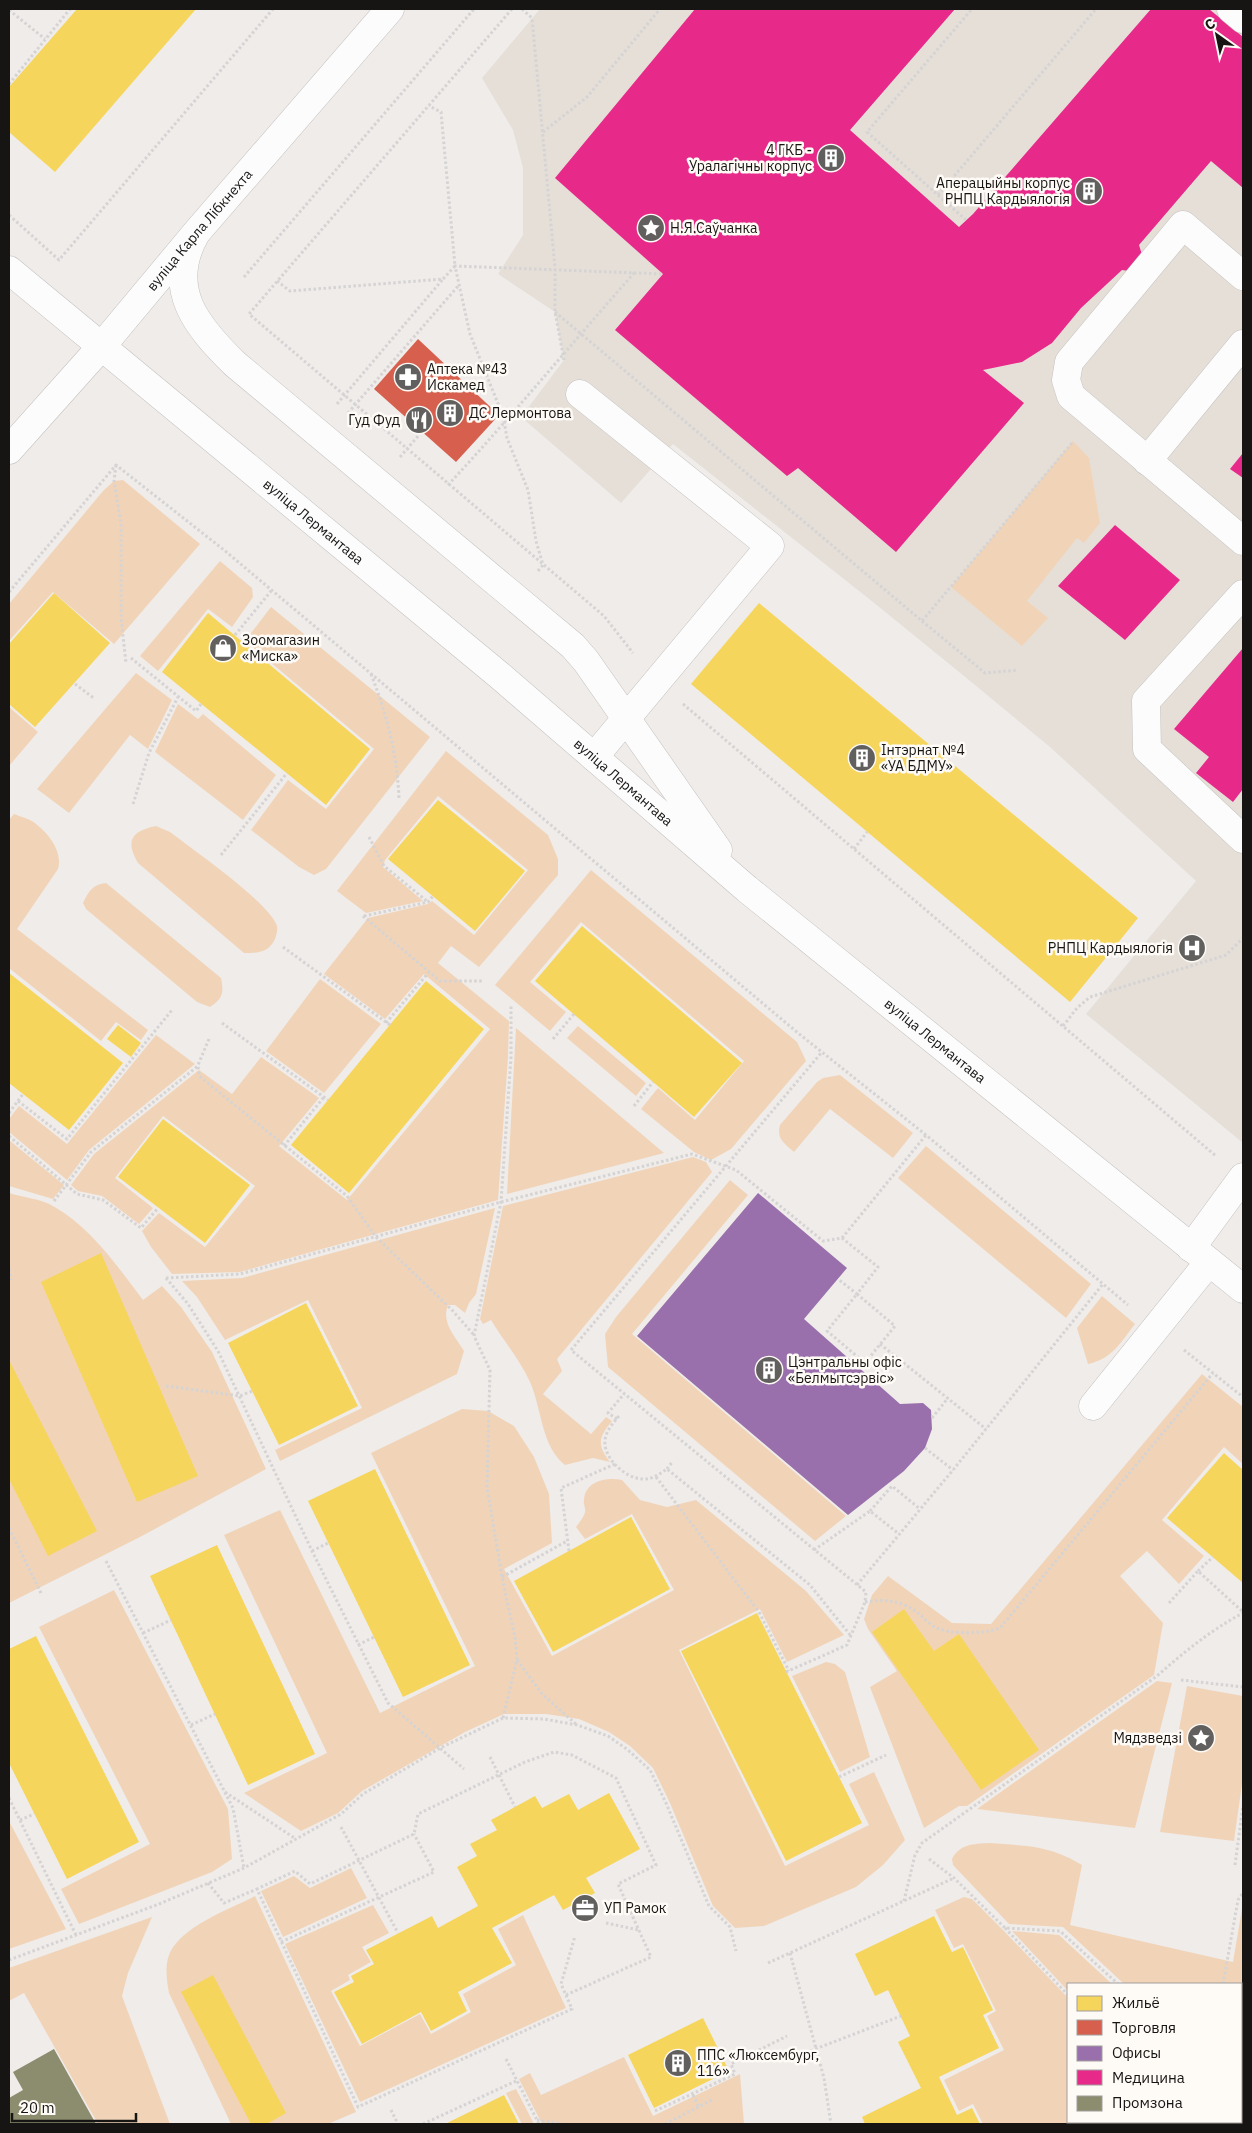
<svg xmlns="http://www.w3.org/2000/svg" width="1252" height="2133" font-family="'IBM Plex Sans',sans-serif">
  <style>
    .built { fill: #e5dfd8 }
    .green { fill: #f1d4b8 }
    .homes { fill: #f6d55c }
    .shops { fill: #d6604d }
    .offices { fill: #9970ab }
    .health { fill: #e7298a }
    .industry { fill: #8c8c6e }
    .lines { fill: none; stroke-linecap: round; stroke-linejoin: round }
    .minor-casing { stroke: #c4c1bf; stroke-width: 29 }
    .major-casing { stroke: #c4c1bf; stroke-width: 29 }
    .path { stroke: #d5d3d3; stroke-width: 3; stroke-dasharray: 2.5 2.5; stroke-linecap: butt }
    .minor { stroke: #fdfcfc; stroke-width: 28 }
    .major { stroke: #fdfcfc; stroke-width: 28 }
    .labels { text-anchor: middle; stroke-width: 5; stroke-linejoin: round; paint-order: stroke }
    .poi-label { font-size: 14px; fill: #161513; stroke: #fefaf6; text-anchor: start }
    .street-label { font-size: 14px; fill: #161513; stroke: #fefaf6 }
  </style>
  <rect width="100%" height="100%" fill="#efecea"/>
  <path class="built" d="M540,9H1243V1143L1086,1014L1196,881L1050,747L975,685L873,602L673,444L621,503L521,417L564,360L555,312L498,274L523,235V168L513,130L482,78Z"/>
  <path class="green" d="M1073,441L1089,458L1100,523L1084,543L1077,538L1027,601L1048,618L1022,646L951,587Z
    M123,480L200,544L114,644L53,592L9,641V604L103,491L114,481Z
    M220,561L252,588L253,597L232,627L208,609L158,671L140,656Z
    M271,607L430,737L326,869L314,875L299,867L251,830L288,780L326,809L374,749L245,641Z
    M136,673L172,700L148,749L130,735L69,813L37,789Z
    M178,704L198,719L203,714L276,775L243,820L155,752Z
    M9,707L38,732L9,766Z
    M446,751L548,835L558,859V875L479,967L451,946L438,963L509,1021L508,1057L498,1200L240,1272L172,1274L151,1247L142,1231L159,1213L205,1247L255,1186L163,1116L115,1178L153,1208L139,1224L102,1196L78,1191L71,1185L94,1154L199,1070L232,1094L261,1057L319,1098L279,1146L347,1200L490,1029L424,974L385,1019L324,974L368,918L428,904L432,901L474,935L528,870L438,796L385,860L383,867L423,901L366,913L337,891Z
    M14,814C21,817 31,819 36,824C49,834 63,852 58,869L17,929L148,1030L141,1040L116,1022L101,1041L9,968V820Z
    M156,826L170,832C192,849 270,903 277,926C278,931 276,937 274,941C267,953 257,953 244,953L138,863C125,841 131,831 156,826Z
    M591,870L797,1042L806,1061L731,1149L711,1160L694,1152L641,1109L658,1088L695,1120L744,1061L581,922L530,982L566,1012L550,1031L495,985Z
    M106,883L221,978C224,993 223,998 210,1007L197,1002L86,909L83,903C88,892 93,884 106,883Z
    M320,979L381,1024L324,1093L266,1051Z
    M578,1026L646,1083L636,1096L567,1038Z
    M516,1028L664,1153L507,1194Z
    M156,1035L195,1064L89,1150L67,1180L9,1132V1119L19,1106L67,1144Z
    M840,1075L913,1133L893,1158L830,1109L794,1152C785,1144 776,1139 780,1125L817,1082L823,1078Z
    M9,1140L64,1185L53,1199L9,1186Z
    M926,1146L1091,1284L1066,1318L898,1178Z
    M693,1157L706,1162L712,1172L557,1359L562,1371L543,1394L591,1434L606,1417L612,1421C598,1438 597,1445 610,1462L593,1458L565,1465C541,1446 542,1409 530,1382C520,1360 503,1340 491,1320L483,1324L480,1319L503,1206Z
    M730,1180L748,1195L632,1334L846,1516L815,1541L608,1367L605,1334L616,1317Z
    M9,1193C22,1197 41,1199 53,1206C91,1227 117,1266 143,1300L162,1286L181,1307L212,1352L266,1469L140,1537L9,1603Z
    M495,1208L476,1294L469,1303L465,1313L455,1305H448C441,1323 455,1336 464,1351L457,1374L280,1461L275,1450L362,1408L308,1300L225,1340L197,1297L182,1281L242,1278Z
    M1102,1296L1135,1324C1121,1342 1112,1359 1088,1364L1077,1328Z
    M1202,1374L1243,1407V1464L1224,1447L1162,1520L1204,1556L1179,1584L1147,1551L1120,1576L1163,1623L1154,1675L967,1806H959L924,1828L870,1687L897,1671L868,1629L864,1619L872,1595L888,1576L952,1623L991,1624Z
    M462,1409L488,1411L514,1426L534,1457L549,1494L552,1543L504,1569L552,1656L674,1590L632,1514L585,1539L576,1527C579,1523 584,1517 585,1512C586,1509 583,1504 584,1500C585,1481 607,1477 622,1480L640,1500L667,1507L696,1500L806,1591L844,1635L787,1662L760,1609L679,1650L785,1866L869,1825L849,1784L874,1772L905,1840L883,1865L856,1887L764,1926L735,1928L713,1906L670,1803L653,1768L630,1746L609,1732L579,1719L546,1714H504L465,1732L362,1791L338,1813L301,1831L244,1793L327,1753L224,1535L280,1510L380,1713L475,1666L371,1453Z
    M114,1590L228,1809L232,1859L212,1872L79,1924L61,1889L150,1844L39,1627Z
    M826,1662L835,1664L845,1672L870,1757L840,1772L792,1676Z
    M1157,1681L1172,1683L1135,1828L977,1809Z
    M1187,1686L1243,1696V1777L1234,1841L1160,1832Z
    M9,1821L66,1929L9,1949Z
    M989,1843C1027,1846 1049,1845 1082,1865L1070,1925L1233,1962L1243,1903V2104L1241,2103V1984H1124L1063,1927L1009,1924L953,1865L952,1859C960,1844 973,1844 989,1843Z
    M351,1868L367,1898L283,1937L261,1891L294,1876L310,1888Z
    M255,1896L356,2112L328,2124H231L169,1993C167,1981 165,1970 168,1958C177,1927 229,1910 255,1896Z
    M964,1897L972,1899L1003,1930L1068,1998V2122H1178L1177,2124H983L973,2104L959,2111L944,2080L1004,2050L987,2016L996,2011L963,1944L954,1948L935,1910Z
    M373,1905L389,1933L362,1947L371,1962L348,1975L350,1980L331,1991L360,2046L420,2014L431,2034L471,2012L463,1994L516,1965L498,1929L523,1915L566,2008L360,2102L285,1944Z
    M152,1917L128,1973L122,1996L170,2124H98L24,1993L9,2001V1968Z
    M1012,1931L1059,1935L1112,1984H1068V1991Z
    M624,2057L653,2116L740,2074L744,2124H542L519,2079L530,2073L541,2095Z
    M516,2089L534,2124H522L506,2093Z"/>
  <path class="homes" d="M77,9H196L55,172L9,132V87Z
    M54,593L110,643L35,727L9,704V644Z
    M759,603L1138,918L1070,1002L691,684Z
    M208,613L370,749L326,805L162,672Z
    M438,800L525,871L475,931L388,859Z
    M582,926L742,1063L694,1117L535,981Z
    M9,973L123,1063L69,1130L9,1083Z
    M426,981L484,1029L349,1193L291,1145Z
    M118,1025L141,1043L131,1057L107,1039Z
    M163,1119L250,1185L205,1243L118,1177Z
    M101,1253L198,1476L137,1502L41,1282Z
    M306,1303L358,1406L279,1445L228,1343Z
    M9,1360L97,1531L48,1556L9,1479Z
    M1224,1453L1243,1470V1583L1167,1518Z
    M375,1469L470,1665L403,1697L308,1501Z
    M631,1517L670,1589L553,1652L514,1581Z
    M217,1545L315,1754L248,1785L150,1576Z
    M904,1609L934,1651L959,1634L1039,1750L981,1790L872,1632Z
    M757,1613L862,1823L786,1861L681,1651Z
    M36,1636L139,1842L67,1879L9,1763V1649Z
    M609,1793L640,1849L586,1878L595,1893L563,1910L554,1895L492,1928L512,1963L458,1992L467,2011L431,2031L421,2012L362,2044L334,1992L354,1982L351,1976L374,1964L366,1950L432,1916L438,1928L478,1906L457,1867L477,1856L470,1844L497,1830L491,1820L535,1796L542,1808L569,1794L578,1810Z
    M934,1916L952,1952L963,1947L993,2010L983,2015L999,2048L939,2077L957,2115L972,2108L980,2124H865L862,2117L921,2088L898,2042L910,2036L888,1990L875,1996L855,1954Z
    M213,1975L286,2113L267,2124H251L181,1992Z
    M703,2018L729,2071L654,2108L628,2055Z
    M504,2095L519,2124H445Z"/>
  <path class="shops" d="M418,339L499,415L456,462L374,389Z"/>
  <path class="offices" d="M758,1193L847,1268L804,1319L900,1404L923,1403L931,1410L932,1429L925,1448L904,1471L848,1515L637,1336Z"/>
  <path class="health" d="M695,9H955L850,130L959,227L973,214L1151,9H1209L1243,37V188L1211,161L1139,245L1143,258L1129,271L1122,270L1081,308L1052,343L1022,362L983,370L1024,403L896,552L798,468L787,476L615,330L663,274L555,178Z
    M1243,453V478L1230,469Z
    M1115,525L1180,580L1125,640L1058,586Z
    M1243,648V789L1233,802L1196,773L1209,757L1174,729Z"/>
  <path class="industry" d="M54,2049L96,2124H9V2098L23,2090L13,2072Z"/>
  <g class="lines">
    <g class="minor-casing">
      <g id="minor">
        <path d="M1231,9L1243,19"/>
        <path d="M195,235C165,289 197,327 235,364L573,646L586,661L718,850"/>
        <path id="s1" d="M9,270L499,675L747,889L1243,1289"/>
        <path d="M1243,276L1183,225L1069,362L1066,380L1071,396L1243,541"/>
        <path d="M580,394L770,546L594,757"/>
        <path d="M1147,461L1243,344"/>
        <path d="M1243,594L1146,701L1147,749L1243,839"/>
        <path d="M1191,1248L1243,1177"/>
        <path d="M1093,1406L1209,1262"/>
      </g>
    </g>
    <g class="major-casing">
      <g id="major">
        <path id="s2" d="M9,450L101,347L196,233L390,9"/>
      </g>
    </g>
    <path class="path" d="M512,9L249,314L604,616L633,653
      M522,9L532,18L555,268V312L564,360
      M9,10L45,39
      M9,84L70,9
      M543,132L587,97L660,9
      M938,195L1096,9
      M9,215L59,260L273,9
      M966,220L867,132L972,9
      M244,277L474,9
      M277,281L290,291L443,279L455,266L441,112L429,106
      M555,312L922,621L1072,443
      M337,404L443,279
      M348,413L459,285
      M400,457L419,435
      M116,465L114,481L121,524V618L126,663
      M448,485C512,416 572,343 635,272
      M538,571L543,565L536,541L528,490L507,438L503,416L470,334L455,266L663,274
      M9,592L116,465L224,550L798,1033L926,1135L1128,1305
      M922,621L985,673L1018,670
      M235,635L271,591
      M131,658L196,711L201,704
      M371,674C387,715 397,754 399,798
      M75,684L95,699
      M683,704L1216,1156
      M133,804L149,753L178,697
      M369,837L384,866L428,902
      M854,849L867,832
      M221,855L287,773
      M363,916L440,981H482
      M364,916L428,902L433,896
      M283,947L390,1025
      M222,1023L328,1100
      M386,1023L429,972
      M1063,1026L1077,1008L1090,997L1226,955L1243,938
      M209,1039L198,1065L199,1076L347,1196L376,1237L452,1310L474,1335
      M553,1039L574,1014
      M18,1101L67,1139L172,1010
      M634,1106L653,1082
      M9,1113L23,1094
      M9,1136L77,1194L103,1200L141,1228L158,1208
      M284,1146L324,1097
      M54,1201L91,1152L198,1066
      M842,1238L926,1135
      M9,1269L11,1280
      M166,1278L240,1274L501,1202L692,1154L736,1170L823,1241L842,1238L878,1267L857,1294L838,1279
      M166,1278L188,1304L218,1351L312,1551L388,1703L464,1769
      M857,1294L895,1326L865,1363L827,1331Z
      M880,1344L986,1429
      M1184,1350L1243,1397
      M166,1386L240,1396L252,1391
      M619,1416C613,1423 606,1431 605,1440C603,1458 625,1478 642,1479C652,1480 659,1474 667,1469L810,1585L851,1636
      M932,1418L948,1398
      M617,1419L608,1413L624,1394
      M925,1448L953,1470
      M667,1469L673,1461
      M656,1477L759,1612L789,1671
      M870,1511L892,1486L920,1509
      M9,1528L41,1593
      M814,1550L870,1511L899,1534
      M312,1551L328,1543
      M569,1551L561,1488L615,1464
      M106,1561L233,1808L244,1868
      M1198,1571L1213,1557
      M502,1577L567,1541
      M857,1585L953,1470L1103,1284
      M865,1602C884,1599 900,1600 917,1612C923,1617 928,1623 935,1627C949,1635 985,1634 1000,1628L1213,1373
      M1169,1603L1198,1571L1243,1612
      M143,1633L171,1620
      M358,1645L374,1637
      M517,1660L543,1695L577,1725
      M786,1672L847,1645L865,1602L866,1592L571,1350L822,1052
      M1181,1680L1243,1687
      M503,1718L517,1659L515,1638L502,1577L487,1487L490,1370L474,1336L501,1202L511,1057V1005
      M191,1725L215,1714
      M490,1757L515,1807
      M839,1777L886,1755
      M225,1792L296,1839
      M9,1798L76,1935
      M20,1820L34,1814
      M341,1827L398,1933
      M929,1859L954,1878L1005,1928L1060,1931L1118,1984
      M1235,1865L1243,1805
      M208,1883L224,1903L257,1889
      M904,1901L915,1855L922,1843L1157,1676C1184,1652 1211,1630 1243,1613
      M606,1923L639,1930
      M1005,1928L1068,1995
      M281,1942L434,1872L414,1834
      M790,1953L824,2078L831,2124
      M9,1960L159,1904L244,1868L341,1814L363,1794L440,1748L503,1718L544,1719L577,1725L608,1736L628,1750L650,1770L666,1803L709,1906L730,1927L736,1951
      M768,1963L954,1878
      M1223,1984L1238,1900L1243,1893
      M566,1995L651,1957L618,1884L656,1865L616,1778L572,1755L554,1752L525,1762L418,1814L414,1834L310,1884L295,1871L257,1889L358,2107L572,2009L561,1984L575,1936
      M792,2058L901,2016
      M506,2059L539,2124
      M693,2095L699,2107
      M1241,2105L1243,2106
      M391,2110L398,2124
      M655,2111L735,2074L731,2064L787,2036
      M537,2120L563,2124
      M1193,2122L1200,2124
      M423,2124L516,2081
      M665,2124L714,2099
      M1180,2124V2122
      M1212,2124L1218,2122"/>
    <use href="#minor" class="minor"/>
    <use href="#major" class="major"/>
  </g>
  <defs>
    <g id="building-disc" transform="scale(1.4375)"><circle r="9.5" fill="#62605e" stroke="#fefaf6"/><path d="M-4-6H4V6H1V3H-1V6H-4ZM-2.5-4.3h1.7v1.8h-1.7ZM.8-4.3h1.7v1.8H.8ZM-2.5-1h1.7V.8h-1.7ZM.8-1h1.7V.8H.8Z" fill="#fff"/></g>
    <g id="sight-disc" transform="scale(1.4375)"><circle r="9.5" fill="#62605e" stroke="#fefaf6"/><path d="M0-6L1.8-2.2L6-1.7L2.9 1.2L3.7 5.4L0 3.3L-3.7 5.4L-2.9 1.2L-6-1.7L-1.8-2.2Z" fill="#fff"/></g>
    <g id="pharmacy-disc" transform="scale(1.4375)"><circle r="9.5" fill="#62605e" stroke="#fefaf6"/><path d="M-2-6h4v4h4v4h-4v4h-4v-4h-4v-4h4Z" fill="#fff"/></g>
    <g id="restaurant-disc" transform="scale(1.4375)"><circle r="9.5" fill="#62605e" stroke="#fefaf6"/><path d="M-5-6h1v4h1v-4h1v4h1v-4h1v5L-1.5 .5V6h-2V.5L-5-1ZM5-6V6H3V1.5H1.5Q1.5-4 5-6Z" fill="#fff"/></g>
    <g id="shop-disc" transform="scale(1.4375)"><circle r="9.5" fill="#62605e" stroke="#fefaf6"/><path d="M-5-2.5h2.3a2.7 3.5 0 0 1 5.4 0H5L5.5 6h-11ZM-1.5-2.5h3a1.5 2.3 0 0 0-3 0Z" fill="#fff"/></g>
    <g id="hospital-disc" transform="scale(1.4375)"><circle r="9.5" fill="#62605e" stroke="#fefaf6"/><path d="M-5-5h3v3.5h4V-5h3V5h-3V1.5h-4V5h-3Z" fill="#fff"/></g>
    <g id="office-disc" transform="scale(1.4375)"><circle r="9.5" fill="#62605e" stroke="#fefaf6"/><path d="M-6-3h4V-5.5h4V-3h4V5H-6ZM-1-4.5V-3h2v-1.5ZM-6 0V1H6V0Z" fill="#fff"/></g>
  </defs>
  <g fill-rule="evenodd">
    <use href="#building-disc" x="831" y="158"/>
    <use href="#building-disc" x="1089" y="191"/>
    <use href="#sight-disc" x="651" y="228"/>
    <use href="#pharmacy-disc" x="408" y="377"/>
    <use href="#building-disc" x="450" y="413"/>
    <use href="#restaurant-disc" x="419" y="420"/>
    <use href="#shop-disc" x="223" y="648"/>
    <use href="#building-disc" x="862" y="758"/>
    <use href="#hospital-disc" x="1192" y="948"/>
    <use href="#building-disc" x="769" y="1370"/>
    <use href="#sight-disc" x="1201" y="1738"/>
    <use href="#office-disc" x="585" y="1908"/>
    <use href="#building-disc" x="678" y="2063"/>
  </g>
  <g class="labels">
    <g class="poi-label">
      <text x="812" y="155" text-anchor="end">4 ГКБ -<tspan x="812" dy="16">Уралагічны корпус</tspan></text>
      <text x="1070" y="188" text-anchor="end">Аперацыйны корпус<tspan x="1070" dy="16">РНПЦ Кардыялогія</tspan></text>
      <text x="670" y="233">Н.Я.Саўчанка</text>
      <text x="427" y="374">Аптека №43<tspan x="427" dy="16">Искамед</tspan></text>
      <text x="469" y="418">ДС Лермонтова</text>
      <text x="400" y="425" text-anchor="end">Гуд Фуд</text>
      <text x="242" y="645">Зоомагазин<tspan x="242" dy="16">«Миска»</tspan></text>
      <text x="881" y="755">Інтэрнат №4<tspan x="881" dy="16">«УА БДМУ»</tspan></text>
      <text x="1173" y="953" text-anchor="end">РНПЦ Кардыялогія</text>
      <text x="788" y="1367">Цэнтральны офiс<tspan x="788" dy="16">«Белмытсэрвіс»</tspan></text>
      <text x="1182" y="1743" text-anchor="end">Мядзведзі</text>
      <text x="604" y="1913">УП Рамок</text>
      <text x="697" y="2060">ППС «Люксембург,<tspan x="697" dy="16">116»</tspan></text>
    </g>
    <g class="street-label">
      <text dy="5" stroke="none"><textPath href="#s2" startOffset="291">вуліца Карла Лібкнехта</textPath></text>
      <text dy="5" stroke="none"><textPath href="#s1" startOffset="395">вуліца Лермантава</textPath></text>
      <text dy="5" stroke="none"><textPath href="#s1" startOffset="800">вуліца Лермантава</textPath></text>
      <text dy="5" stroke="none"><textPath href="#s1" startOffset="1205">вуліца Лермантава</textPath></text>
    </g>
  </g>
  <rect width="1252" height="2133" fill="none" stroke="#161513" stroke-width="20"/>
  <rect x="1067" y="1983" width="175" height="140" fill="#fefaf6" stroke="#a19e9b"/>
  <rect x="1077" y="1996" width="25" height="15" fill="#f6d55c" stroke="#a19e9b"/>
  <text x="1112" y="2008" font-size="15" fill="#161513">Жильё</text>
  <rect x="1077" y="2020" width="25" height="15" fill="#d6604d" stroke="#a19e9b"/>
  <text x="1112" y="2033" font-size="15" fill="#161513">Торговля</text>
  <rect x="1077" y="2046" width="25" height="15" fill="#9970ab" stroke="#a19e9b"/>
  <text x="1112" y="2058" font-size="15" fill="#161513">Офисы</text>
  <rect x="1077" y="2070" width="25" height="15" fill="#e7298a" stroke="#a19e9b"/>
  <text x="1112" y="2083" font-size="15" fill="#161513">Медицина</text>
  <rect x="1077" y="2096" width="25" height="15" fill="#8c8c6e" stroke="#a19e9b"/>
  <text x="1112" y="2108" font-size="15" fill="#161513">Промзона</text>
  <g transform="translate(1217 35) rotate(327)" stroke="#fefaf6" stroke-width="4" paint-order="stroke">
  <path d="M0-4L9 19L0 12L-9 19Z" fill="#161513"/>
  <text y="-8" font-size="14" font-weight="bold" text-anchor="middle" fill="#161513">С</text>
  </g>
  <path d="M12 2113v8h124v-8" fill="none" stroke="#161513" stroke-width="2.5"/>
  <text x="20" y="2113" font-size="15" fill="#161513" stroke="#fefaf6" stroke-width="4" paint-order="stroke">20 m</text>
</svg>
